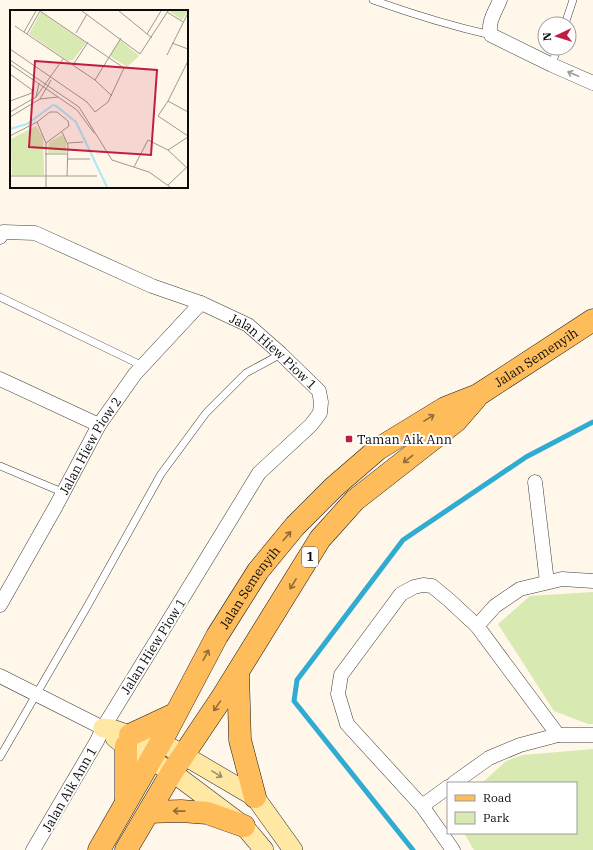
<svg xmlns="http://www.w3.org/2000/svg" width="593" height="850" font-family="'IBM Plex Serif',serif">
  <style>
    .green { fill: #d8eab2 }
    .lines { fill: none; stroke-linecap: round; stroke-linejoin: round }
    .stream { stroke: #30abd2; stroke-width: 5 }
    .lane-casing { stroke: #3e3e3e; stroke-width: 8 }
    .street-casing { stroke: #3e3e3e; stroke-width: 15 }
    .secondary-casing { stroke: #2d2d2d; stroke-width: 20 }
    .primary-casing { stroke: #1c1c1c; stroke-width: 23 }
    .lane { stroke: #fff; stroke-width: 7 }
    .street { stroke: #fff; stroke-width: 14 }
    .secondary { stroke: #ffe7a4; stroke-width: 19 }
    .primary { stroke: #febc5a; stroke-width: 22 }
    .oneway { stroke: #9d9d9d }
    .oneway2 { stroke: #916c36 }
    .oneway3 { stroke: #9d8f67 }
    .poi-dot { fill: #c01e40; stroke: #fff; stroke-width: 1.5 }
    .labels { text-anchor: middle; stroke-width: 4; stroke-linejoin: round; paint-order: stroke }
    .shield { fill: #fff; stroke: #545454; stroke-width: 1 }
    .shield-label { font-size: 12px; font-weight: bold; fill: #0b0b0b }
    .street-label { font-size: 13px; fill: #0b0b0b; stroke: #fff }
    .poi-label { font-size: 13px; fill: #0b0b0b; stroke: #fff; text-anchor: start }
    .inset-river { fill: none; stroke: #ace8f9; stroke-width: 2 }
    .inset-road { fill: none; stroke: #9d9990; stroke-width: 1 }
    .view { fill: #c01e40; fill-opacity: 0.15; stroke: #c01e40; stroke-width: 2 }
    .inset-edge { fill: none; stroke: #0b0b0b; stroke-width: 2 }
  </style>
  <rect width="100%" height="100%" fill="#fff7e9"/>
  <path class="green" d="M593,592V724H588L554,711L498,624L530,596Z
    M593,749V850H474L464,833H576V783H482L506,761L523,755Z"/>
  <g class="lines">
    <path class="stream" d="M413,850L294,701L297,680L403,540L526,457L593,422"/>
    <g class="lane-casing">
      <path id="lane" d="M373,0C412,14 451,26 491,35
        M565,24L573,0
        M552,65L557,48
        M0,297L143,366
        M0,466L62,492
        M0,757L88,605L161,474L206,413L246,373L281,354"/>
    </g>
    <g class="street-casing">
      <g id="street">
        <path d="M500,0C495,12 487,23 491,35L552,65L593,83"/>
        <path id="s1" d="M0,237L3,232L35,233L152,286L201,303L248,325L281,354L319,391L321,402L320,413L311,425L259,473L103,728L97,741L33,850"/>
        <path d="M0,379L99,425"/>
        <path d="M535,482L547,582"/>
        <path id="s2" d="M0,605L56,506L99,425L135,374L201,303"/>
        <path d="M477,626L495,606L520,589L562,579L593,581"/>
        <path d="M0,676L103,728"/>
        <path d="M454,783L489,758L520,745L558,735H593"/>
        <path d="M422,806L448,787"/>
        <path d="M453,850L422,806L347,724L338,694L341,675L401,594L414,587L423,585L432,586L449,600L477,626L558,735"/>
      </g>
    </g>
    <g class="secondary-casing">
      <path id="secondary" d="M103,728L112,729L130,735L161,742L255,797L293,850
        M115,738L126,746L172,772L244,826L264,850"/>
    </g>
    <g class="primary-casing">
      <g id="primary">
        <path d="M238,672L240,740L255,797"/>
        <path d="M130,735L175,714"/>
        <path d="M126,801V746"/>
        <path d="M149,812L181,811L207,813L244,826"/>
        <path id="s3" d="M99,850L161,742L217,636L258,571L295,526L334,487L378,449L445,408L478,395L593,320"/>
        <path d="M126,850L172,772L221,699L320,539L355,500L456,421L476,398"/>
      </g>
    </g>
    <use href="#lane" class="lane"/>
    <use href="#street" class="street"/>
    <use href="#secondary" class="secondary"/>
    <use href="#primary" class="primary"/>
  </g>
  <defs><path id="oneway-shaft" d="M-6 0H5M1.5-3L5.5 0L1.5 3" fill="none" stroke-width="1.6" stroke-linecap="round" stroke-linejoin="round"/></defs>
  <use class="oneway" href="#oneway-shaft" transform="translate(573 74) rotate(-157)"/>
  <g class="oneway2">
    <use href="#oneway-shaft" transform="translate(429 418) rotate(-31)"/>
    <use href="#oneway-shaft" transform="translate(408 459) rotate(142)"/>
    <use href="#oneway-shaft" transform="translate(287 536) rotate(-50)"/>
    <use href="#oneway-shaft" transform="translate(293 584) rotate(121)"/>
    <use href="#oneway-shaft" transform="translate(206 655) rotate(-62)"/>
    <use href="#oneway-shaft" transform="translate(217 706) rotate(125)"/>
    <use href="#oneway-shaft" transform="translate(179 811) rotate(-179)"/>
  </g>
  <use class="oneway3" href="#oneway-shaft" transform="translate(217 774) rotate(31)"/>
  <rect class="poi-dot" x="345" y="435" width="8" height="8" rx="2"/>
  <g class="labels">
    <rect class="shield" x="302" y="547" width="16" height="20" rx="3"/>
    <g class="shield-label">
      <text x="310" y="561">1</text>
    </g>
    <g class="street-label">
      <text dy="5" stroke="none"><textPath href="#s1" startOffset="306">Jalan Hiew Piow 1</textPath></text>
      <text dy="5" stroke="none"><textPath href="#s3" startOffset="676">Jalan Semenyih</textPath></text>
      <text dy="5" stroke="none"><textPath href="#s2" startOffset="183">Jalan Hiew Piow 2</textPath></text>
      <text dy="5" stroke="none"><textPath href="#s3" startOffset="303">Jalan Semenyih</textPath></text>
      <text transform="translate(153 646) rotate(-58)" y="5">Jalan Hiew Piow 1</text>
      <text transform="translate(69 789) rotate(-60)" y="5">Jalan Aik Ann 1</text>
    </g>
    <g class="poi-label">
      <text x="357" y="444">Taman Aik Ann</text>
    </g>
  </g>
  <g transform="translate(10 10)">
    <rect width="178" height="178" fill="#fff7e9"/>
    <path d="M159,1H178L172,10ZM31,2L76,33L63,50L58,51L19,24ZM110,30L129,46L117,57L100,46ZM26,116L33,127L34,165H2L1,129ZM52,125L56,130V143H38L39,132Z" fill="#d8eab2"/>
    <path class="inset-river" d="M0,119L17,114L43,95L46,96L66,112L97,177"/>
    <path class="inset-road" d="M72,1L130,44L158,1M109,1L142,28M157,2L173,12M5,16L85,70L102,86M14,22L26,1M66,23L77,4M137,24L151,1M162,33L178,39M0,39L77,92L85,102L98,92L114,58L30,1L17,24M157,45L178,3M0,50L69,97L102,150L139,162L160,177M0,54L67,100L84,123M63,55L78,32M0,64L22,80V83L0,91M85,70L111,28M26,87L29,73M30,89L48,87M158,91L178,51M0,102L26,87L53,49M178,102L158,91L148,106L178,126M0,107L30,89L41,70M27,112L36,133V177M52,122L58,135L57,166M0,126L27,112L40,102H47L58,111L59,116L36,133M58,133L73,132M158,140L178,127M35,144H57M57,149H80M124,157L138,130L158,140L178,159M0,166H87M158,175L178,156"/>
    <path class="view" d="M25,51L147,60L141,145L19,137Z"/>
    <rect width="178" height="178" class="inset-edge"/>
  </g>
  <rect x="447" y="782" width="130" height="52" fill="#ffffff" stroke="#9d9d9d"/>
  <rect x="455" y="795" width="20" height="6" fill="#febc5a" stroke="#9d9d9d"/>
  <text x="483" y="802" font-size="12" fill="#0b0b0b">Road</text>
  <rect x="455" y="812" width="20" height="12" fill="#d8eab2" stroke="#9d9d9d"/>
  <text x="483" y="822" font-size="12" fill="#0b0b0b">Park</text>
  <g transform="translate(557 36) rotate(266)"><circle r="19" fill="#ffffff" stroke="#9d9d9d"/>
  <path d="M0-3L7 15L0 10L-7 15Z" fill="#c01e40"/>
  <text y="-6" font-size="11" font-weight="bold" text-anchor="middle" fill="#0b0b0b">N</text>
  </g>
</svg>
